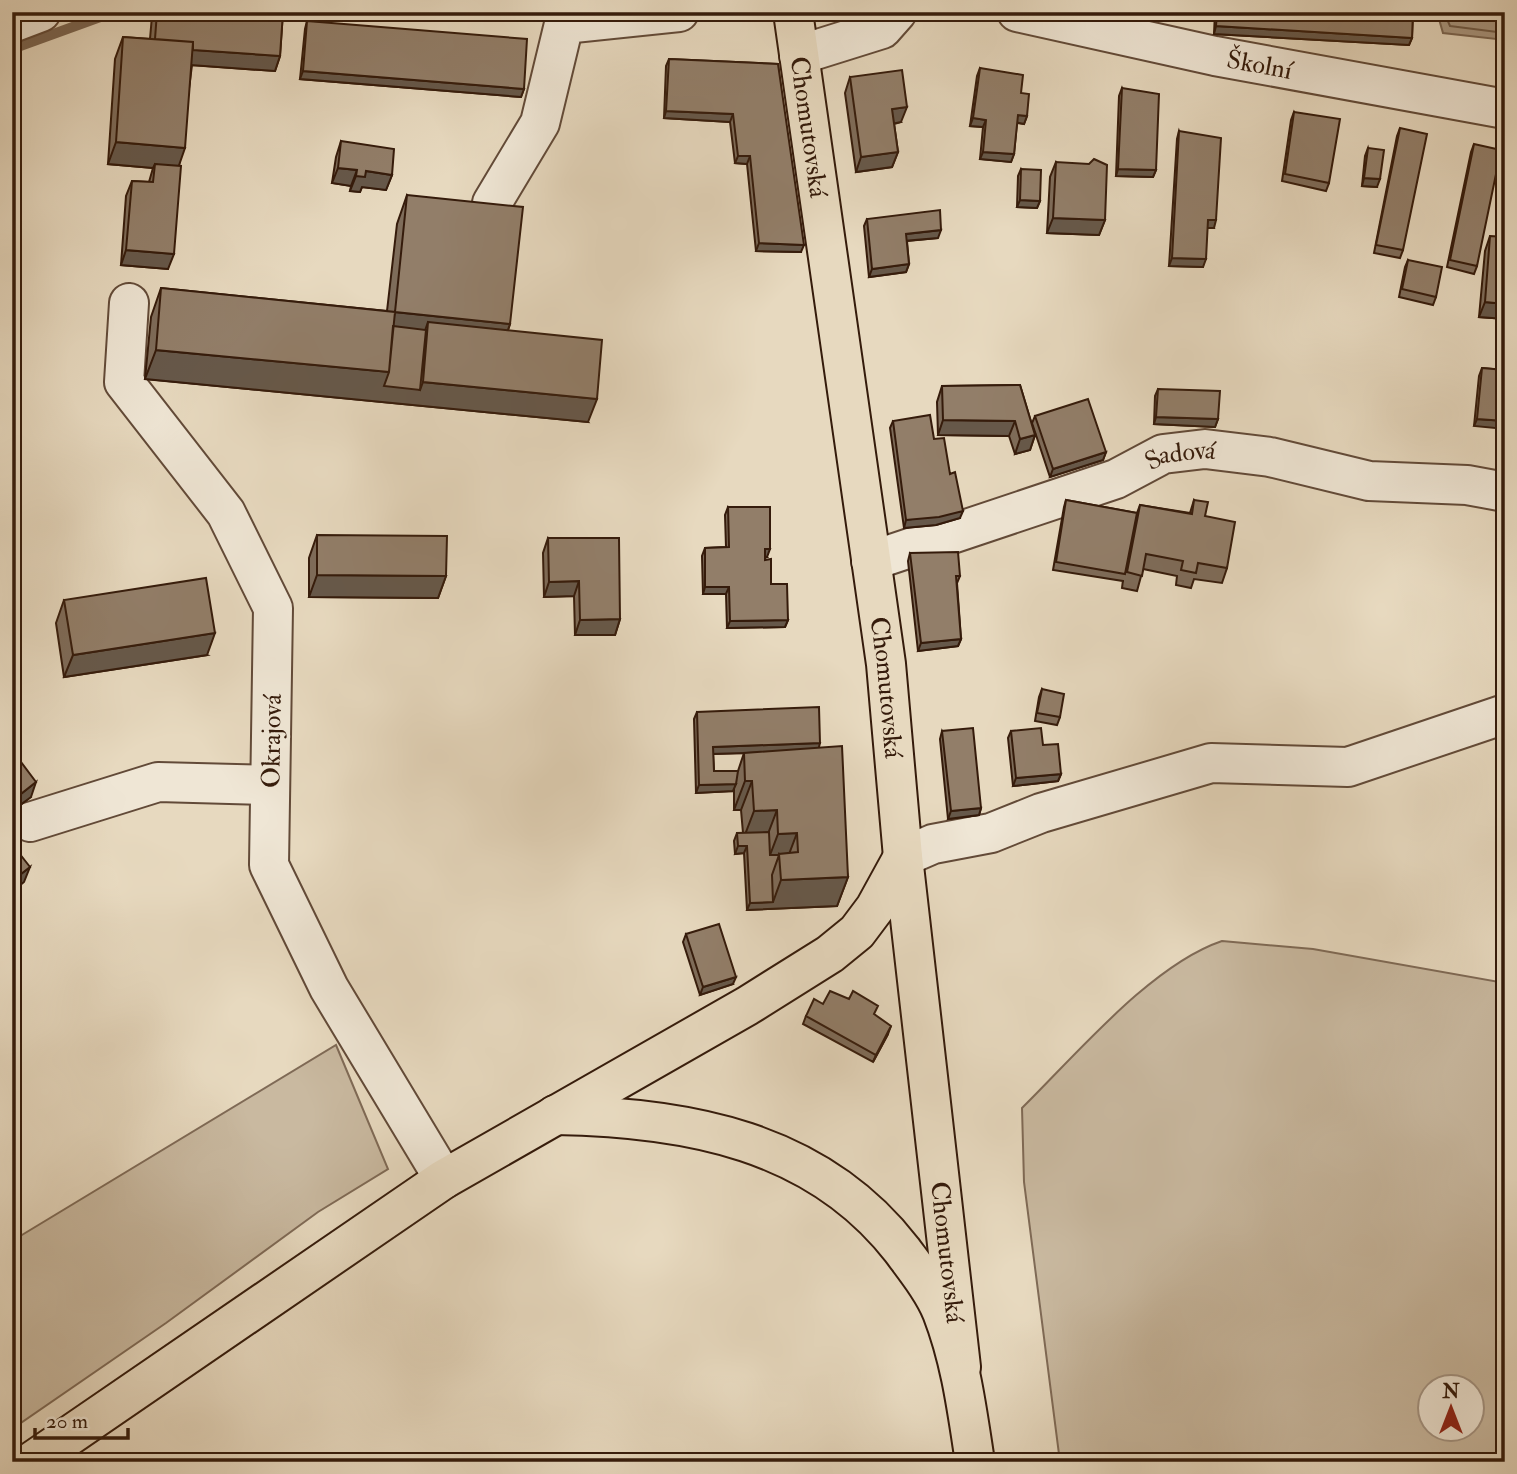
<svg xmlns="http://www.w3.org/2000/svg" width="1517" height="1474" font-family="'IM FELL Double Pica',serif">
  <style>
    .green { fill: #c9b9a0; stroke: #7f6a56; stroke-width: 2; fill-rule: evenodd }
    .water { fill: #aa9882; stroke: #7b6652; stroke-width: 2 }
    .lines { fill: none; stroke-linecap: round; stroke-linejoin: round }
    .shore { stroke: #705a46; stroke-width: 2 }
    .stream { stroke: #7b6652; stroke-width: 10 }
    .minor-casing { stroke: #624a38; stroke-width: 42 }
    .major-casing { stroke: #351b0b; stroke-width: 42 }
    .minor { stroke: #efe6d5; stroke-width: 38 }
    .major { stroke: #e7d9bf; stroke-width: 38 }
    .wall { fill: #7e6c5a; stroke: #351b0b; stroke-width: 2; fill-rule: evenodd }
    .shaded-wall { fill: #66584a; stroke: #351b0b; stroke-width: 2 }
    .building { fill: #927e69; stroke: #351b0b; stroke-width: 2 }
    .labels { text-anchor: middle; stroke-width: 7; stroke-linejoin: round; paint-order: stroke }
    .street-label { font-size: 26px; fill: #351b0b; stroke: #efe6d5 }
  </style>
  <rect width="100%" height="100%" fill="#e7d9bf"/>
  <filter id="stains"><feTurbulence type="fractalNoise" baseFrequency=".00286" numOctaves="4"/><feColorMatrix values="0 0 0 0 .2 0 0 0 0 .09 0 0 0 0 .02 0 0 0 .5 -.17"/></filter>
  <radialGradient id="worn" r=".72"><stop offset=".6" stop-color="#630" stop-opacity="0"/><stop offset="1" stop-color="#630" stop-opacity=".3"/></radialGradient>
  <path class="green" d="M1222,941L1313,949L1505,983V1462H1060L1024,1182L1022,1108C1076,1055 1151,965 1222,941ZM1430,1386H1472V1428H1430Z
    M336,1045L388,1169L318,1212L166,1323L12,1429V1241Z"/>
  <path class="water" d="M1437,12H1505V40L1443,33Z"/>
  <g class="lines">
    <path class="shore" d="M1444,12L1450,26L1505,33"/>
    <path class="stream" d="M12,49L114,12"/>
    <g class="minor-casing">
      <g id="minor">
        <path id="s1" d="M1017,12L1215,56L1505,109"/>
        <path d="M12,23L41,12"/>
        <path d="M799,55L882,29L897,12"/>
        <path d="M492,203L540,123L564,24L679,12"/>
        <path d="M129,303L124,382L226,513L273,608L269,865L329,988L444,1179"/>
        <path id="s2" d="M871,561L1116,479L1163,454L1205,449L1270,457L1369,481L1467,485L1505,492"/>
        <path d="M30,822L158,782L270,785"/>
        <path d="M903,857L933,844L991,833L1041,813L1211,763L1348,767L1505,714"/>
      </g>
    </g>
    <g class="major-casing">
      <g id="major">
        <path id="s3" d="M793,12L886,664L903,857L961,1367"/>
        <path d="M555,1115C686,1117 817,1140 902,1250C916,1269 933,1290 942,1312C961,1361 967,1410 975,1462"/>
        <path d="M31,1462L444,1179L747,1006L830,954L857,932L875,908L903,857"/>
      </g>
    </g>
    <use href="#minor" class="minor"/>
    <use href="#major" class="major"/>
  </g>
  <path class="wall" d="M153,12H283L280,56L275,71L192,65L179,166L168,269L121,265L126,196L132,181L149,182L153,168L108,164L115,59L123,37L150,39L152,16Z
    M1215,12H1413L1412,38L1409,45L1214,34Z
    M307,21L524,89L521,97L300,79L305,29Z
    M669,59L778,64L801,252L756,251L747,164L735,163L730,122L664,118L666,66Z
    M980,68L1021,93L1027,116L1024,124L1017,123L1014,154L1011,162L980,159L983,127L970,126L977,76Z
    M850,77L901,122L894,124L898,152L892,167L856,172L845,93Z
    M1122,88L1156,170L1153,177L1116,176L1119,96Z
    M1294,112L1329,183L1326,191L1282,181L1291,120Z
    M1400,128L1403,250L1400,258L1374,253L1397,136Z
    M1179,131L1214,228H1207L1203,267L1169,266L1177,139Z
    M341,141L392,175L386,190L362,187L360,192L350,191L351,186L332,183L336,157Z
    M1474,144L1477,266L1474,274L1447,267L1471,152Z
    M1368,148L1377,187L1362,186L1365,156Z
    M1056,162L1105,220L1099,235L1047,233L1050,177Z
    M1021,169L1040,201L1037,208L1017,207L1018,176Z
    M407,195L510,324L508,330L588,422L145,379L151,317L161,288L387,311L397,224Z
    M867,219L938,238L907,241L909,264L906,272L869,277L864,226Z
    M1490,236L1505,319L1479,317L1485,251Z
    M1408,260L1436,297L1433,305L1399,297L1405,267Z
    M1482,368L1505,370L1474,426L1479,376Z
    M1020,385L1035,435L1030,450L1015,454L1009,436L938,435L937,402L942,386Z
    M1158,389L1218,419L1215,427L1154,424L1155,396Z
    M1035,416L1106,452L1103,460L1050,477L1032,423Z
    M893,421L934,439L950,474L960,518L936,525L904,528L890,428Z
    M1066,500L1137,513L1140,505L1190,513L1194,500L1205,516L1227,568L1222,583L1194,579L1191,588L1176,585L1177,576L1143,569L1137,591L1122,588L1123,580V581L1053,570L1064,507Z
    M728,507L767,557H765L771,584L788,620L785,627L727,628L726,594H703L702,556L705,548L726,547L725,515Z
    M317,535L446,576L438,598L309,597V558Z
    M548,538L620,619L615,635H575L574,596L544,597L543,553Z
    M910,553L960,576L957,583L961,639L958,646L918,651L908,561Z
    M64,600L207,655L64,677L56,623Z
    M1042,689L1060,717L1057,725L1035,721L1039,697Z
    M697,712L819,747L848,877L837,906L747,910L744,853L735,854L734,841L737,833H743L741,810H734V789L733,791L696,793L694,719ZM744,753L738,771H714L713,754Z
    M942,731L981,808L979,815L948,819L940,739Z
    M1011,731L1043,745L1061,774L1058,781L1013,786L1008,738Z
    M12,750L31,797L12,811Z
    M686,934L733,984L700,995L683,942Z
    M823,1004L875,1015L888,1034L873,1062L803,1024L806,1016Z"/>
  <path class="shaded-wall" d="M1216,26L1412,38L1409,45L1214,34Z
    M154,47L280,56L275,71L149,62Z
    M303,71L524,89L521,97L300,79Z
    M907,107L901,122L887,125L892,109Z
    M666,111L733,114L730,122L664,118Z
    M1018,115L1027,116L1024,124L1015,122Z
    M973,118L986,120L983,127L970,126Z
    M116,142L185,148L177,171L155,164L153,168L108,164Z
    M898,152L892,167L856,172L861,157Z
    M983,152L1014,154L1011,162L980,159Z
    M738,156H750L747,164L735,163Z
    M338,168L357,170L351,186L332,183Z
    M1118,169L1156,170L1153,177L1116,176Z
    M366,171L392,175L386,190L362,187L360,192L350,191L356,176Z
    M1364,178L1380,179L1377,187L1362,186Z
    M1020,200L1040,201L1037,208L1017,207Z
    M1053,218L1105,220L1099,235L1047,233Z
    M1208,220H1216L1214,228H1205Z
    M941,230L938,238L903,241L906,234Z
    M759,243L804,245L801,252L756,251Z
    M126,250L174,254L168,269L121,265Z
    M1172,258L1206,259L1203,267L1169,266Z
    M909,264L906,272L869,277L872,269Z
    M1485,302L1505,304V319L1479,317Z
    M395,312L510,324L500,353L428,322L420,345L388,341Z
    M156,350L389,372L420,390L423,382L597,399L588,422L145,379Z
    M1156,417L1218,419L1215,427L1154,424Z
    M1477,419L1505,421V429L1474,426Z
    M943,420L1015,421L1009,436L938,435Z
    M1035,435L1030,450L1015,454L1020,439Z
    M1106,452L1103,460L1050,477L1053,469Z
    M963,511L960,518L936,525L904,528L906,520Z
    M765,549H770L767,557H762Z
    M317,575L446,576L438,598L309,597Z
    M579,581L574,596L544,597L549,582Z
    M705,587H729L726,594H703Z
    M620,619L615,635H575L580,620Z
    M788,620L785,627L727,628L730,621Z
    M215,633L207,655L64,677L73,655Z
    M961,639L958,646L918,651L921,643Z
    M820,743L818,751L710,754L713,747Z
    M1061,774L1058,781L1013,786L1016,778Z
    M745,781H752L741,810H734Z
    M36,782L31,797L12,811L17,797Z
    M736,784L733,791L696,793L699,785Z
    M981,808L979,815L948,819L951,811Z
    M777,810L766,839L743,840L754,811Z
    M797,833L786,862L779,854L776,862L767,863L778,834Z
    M738,846H747L744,853L735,854Z
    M30,867L24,882L12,892V881Z
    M848,877L837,906L747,910L750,903L773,902L781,880Z
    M736,977L733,984L700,995L703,987Z
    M891,1026L888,1034L873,1062L876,1055Z"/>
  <path class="building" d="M157,12H283L280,56L193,50V42L155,39Z
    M1217,12H1413L1412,38L1216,26Z
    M307,21L527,39L524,89L303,71Z
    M123,37L193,42L185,148L116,142Z
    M669,59L778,64L804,245L759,243L750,156H738L733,114L666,111Z
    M980,68L1023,75L1021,93L1029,94L1027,116L1018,115L1014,154L983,152L986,120L973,118Z
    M902,70L907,107L892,109L898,152L861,157L850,77Z
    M1122,88L1159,94L1156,170L1118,169Z
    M1294,112L1340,119L1329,183L1285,174Z
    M1400,128L1427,134L1403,250L1376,245Z
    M1179,131L1221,138L1216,220H1208L1206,259L1172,258Z
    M341,141L394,149L392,175L366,171L365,177L356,176L357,170L338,168Z
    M1474,144L1501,150L1477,266L1450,260Z
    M1368,148L1384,150L1380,179L1364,178Z
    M1094,159L1107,165L1105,220L1053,218L1056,162L1089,164Z
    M155,164L181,166L174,254L126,250L132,181L153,182Z
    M1021,169L1041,170L1040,201L1020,200Z
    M407,195L523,207L510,324L395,312Z
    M940,210L941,230L906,234L909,264L872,269L867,219Z
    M1490,236L1505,237V304L1485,302Z
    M1408,260L1442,267L1436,297L1402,289Z
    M161,288L395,312L389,372L156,350Z
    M428,322L602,340L597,399L423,382Z
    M393,326L426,330L420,390L384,386L389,372Z
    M1482,368L1505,370V421L1477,419Z
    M1020,385L1035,435L1020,439L1015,421L943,420L942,386Z
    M1158,389L1220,391L1218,419L1156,417Z
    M1088,399L1106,452L1053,469L1035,416Z
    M930,415L934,439L944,438L950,474L955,472L963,511L939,517L906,520L893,421Z
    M1066,500L1137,513L1125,574L1056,562Z
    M1194,500L1208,502L1205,516L1235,522L1227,568L1198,563L1196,573L1181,570L1183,561L1146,554L1142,576L1127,572L1140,505L1192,514Z
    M728,507H770V549H765V560L771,559V584H787L788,620L730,621L729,587H705V548L729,547Z
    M317,535L447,536L446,576L317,575Z
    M548,538H619L620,619L580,620L579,581L549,582Z
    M958,552L960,576H956L961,639L921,643L910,553Z
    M206,578L215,633L73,655L64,600Z
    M1042,689L1064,694L1060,717L1037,713Z
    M819,707L820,743L713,747L714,771H738L736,784L699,785L697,712Z
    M973,728L981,808L951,811L942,731Z
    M1041,728L1043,745L1058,744L1061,774L1016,778L1011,731Z
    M842,746L848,877L781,880L779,854L798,852L797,833L778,834L777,810L754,811L752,781H745L744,753Z
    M12,750L36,782L17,797L12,791Z
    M769,832L770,855H779L772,875L773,902L750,903L747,846H738L737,833Z
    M12,844L30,867L12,881Z
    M719,924L736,977L703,987L686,934Z
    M830,991L849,999L853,991L878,1006L874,1014L891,1026L876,1055L806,1016L814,999L823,1004Z"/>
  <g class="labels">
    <g class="street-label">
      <text dy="9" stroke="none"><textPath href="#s1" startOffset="248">Školní</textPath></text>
      <text dy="9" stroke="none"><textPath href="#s3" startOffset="116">Chomutovská</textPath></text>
      <text dy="9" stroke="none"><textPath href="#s2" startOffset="329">Sadová</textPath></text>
      <text dy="9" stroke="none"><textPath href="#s3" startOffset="682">Chomutovská</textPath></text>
      <text transform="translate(271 741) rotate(-89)" y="9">Okrajová</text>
      <text dy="9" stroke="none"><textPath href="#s3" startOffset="1250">Chomutovská</textPath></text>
    </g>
  </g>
  <rect width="1517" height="1474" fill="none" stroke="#e7d9bf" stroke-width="42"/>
  <rect x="14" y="14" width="1489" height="1446" fill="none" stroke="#351b0b" stroke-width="3.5"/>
  <rect x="21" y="21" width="1475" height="1432" fill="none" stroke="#351b0b" stroke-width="2"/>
  <g transform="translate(1451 1408)"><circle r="33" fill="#efe6d5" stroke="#a59584" stroke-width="2"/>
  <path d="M0-5L12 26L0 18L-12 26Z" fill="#8f2418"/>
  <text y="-10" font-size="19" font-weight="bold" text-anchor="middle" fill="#351b0b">N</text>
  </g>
  <path d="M35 1428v10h93v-10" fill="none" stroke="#351b0b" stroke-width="3.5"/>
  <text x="46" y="1428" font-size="21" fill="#351b0b" stroke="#efe6d5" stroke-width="5" paint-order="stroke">20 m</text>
  <rect width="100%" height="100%" filter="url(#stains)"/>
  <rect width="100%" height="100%" fill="url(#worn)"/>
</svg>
